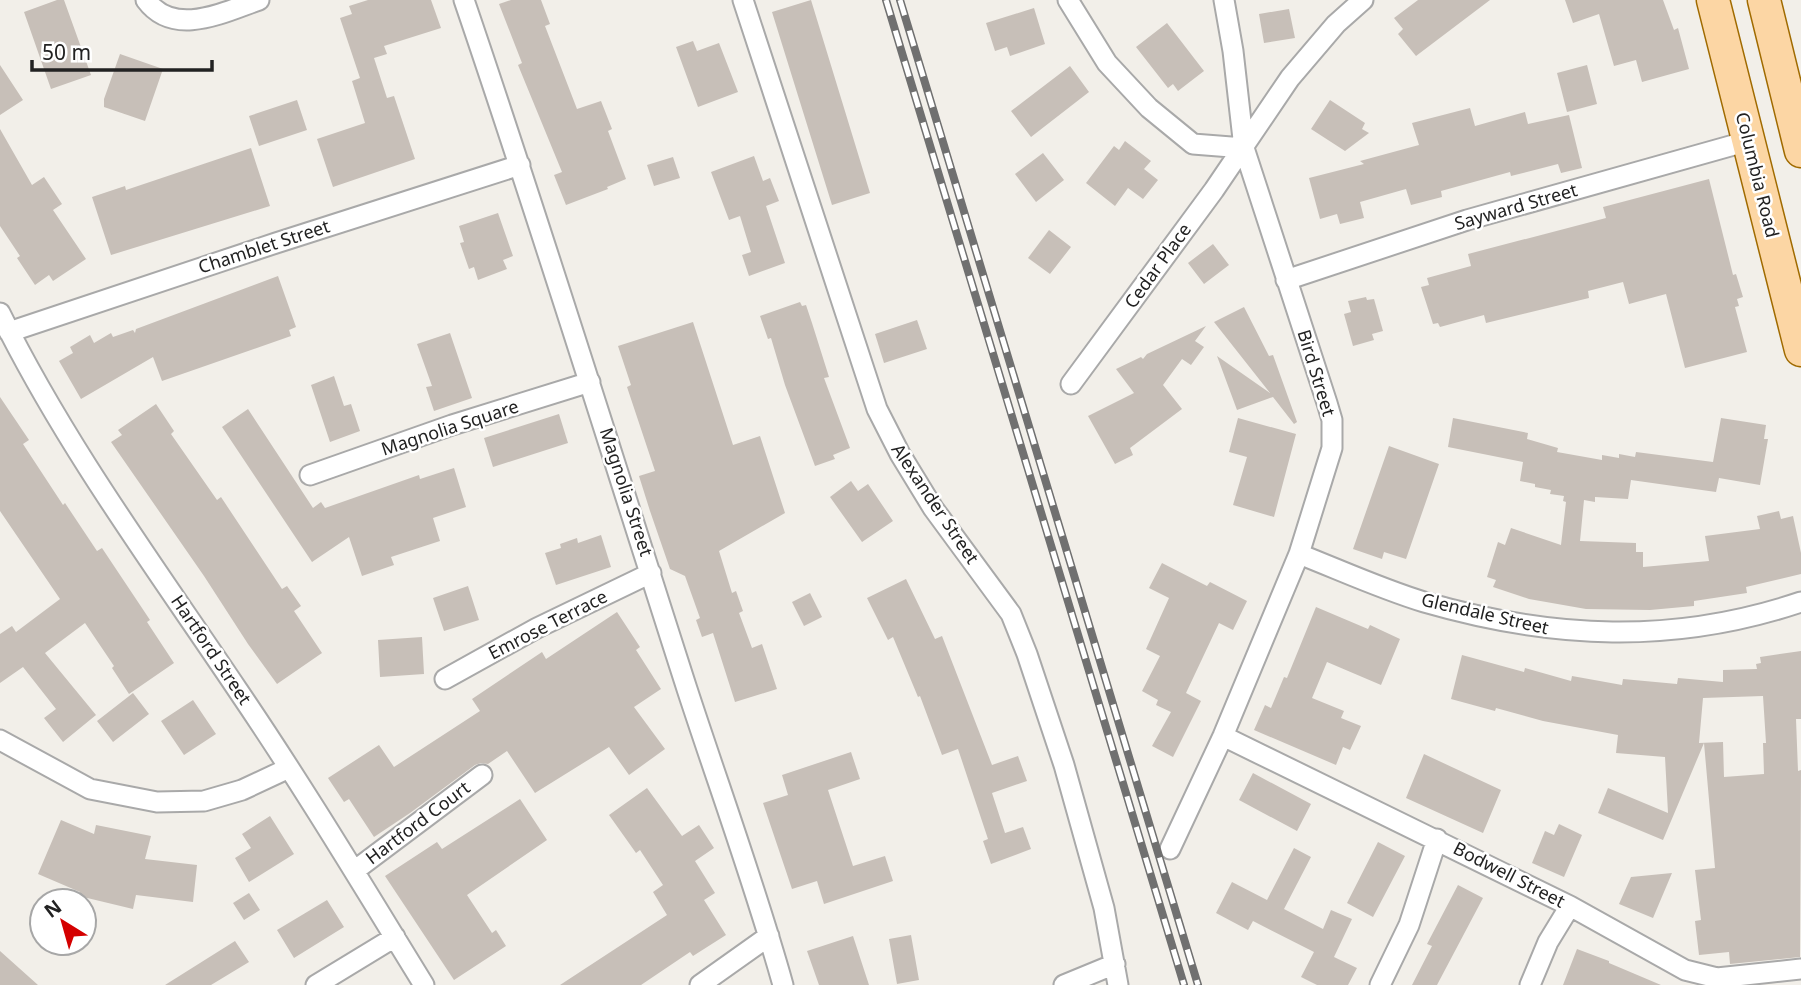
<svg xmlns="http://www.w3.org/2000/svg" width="1801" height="985" font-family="'Noto Sans',sans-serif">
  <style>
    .building { fill: #c7bfb8; fill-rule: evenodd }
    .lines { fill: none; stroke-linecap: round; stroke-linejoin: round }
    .minor-casing { stroke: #a9a9a9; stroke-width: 23 }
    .primary-casing { stroke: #a06b00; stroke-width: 35 }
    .minor { stroke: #fff; stroke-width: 19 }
    .primary { stroke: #fcd6a4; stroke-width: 32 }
    .rail-casing { stroke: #707070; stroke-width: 8 }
    .rail { stroke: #fff; stroke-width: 5; stroke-dasharray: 16; stroke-linecap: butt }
    .labels { text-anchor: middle; stroke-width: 5; stroke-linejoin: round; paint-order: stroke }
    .street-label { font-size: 18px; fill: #222; stroke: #fff }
  </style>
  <rect width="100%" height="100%" fill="#f2efe9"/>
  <path class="building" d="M57,0H64L91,75L51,89L24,12Z
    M368,0H431L441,28L384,46L387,54L374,58L387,98L394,96L415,159L333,187L317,139L365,123L352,81L360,78L340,18L352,14L349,6Z
    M511,0H541L550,24L545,26L577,109L601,101L612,129L608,131L626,179L607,187L608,189L566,205L554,175L562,172L518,65L522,63L499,4Z
    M811,0L870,193L832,205L772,12Z
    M1418,0H1490L1416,56L1398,34L1403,29L1394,18Z
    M1565,0H1663L1674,30L1678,28L1689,69L1642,82L1636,60L1614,66L1599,14L1573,23Z
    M1034,8L1045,44L1010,56L1007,47L995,51L986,23Z
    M1289,9L1295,38L1264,43L1259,14Z
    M1167,23L1204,71L1178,91L1173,84L1168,88L1136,47Z
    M693,41L697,51L719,43L738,92L698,107L676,47Z
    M120,54L163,69L145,121L104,107V99Z
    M0,65L23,100L0,115Z
    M1587,65L1597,104L1567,112L1557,73Z
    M1070,66L1089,92L1031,137L1011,111Z
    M297,100L307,130L259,146L249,116Z
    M1330,100L1365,123L1362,129L1369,133L1345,151L1311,129Z
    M1470,108L1475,126L1525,112L1528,124L1569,115L1582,168L1561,173L1558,164L1511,176L1510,172L1441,191L1442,197L1411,205L1406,189L1360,202L1364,218L1340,224L1337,214L1320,219L1309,178L1364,164L1360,161L1419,145L1412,123Z
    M0,129L32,185L44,177L62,204L53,210L86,259L53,281L49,275L35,285L17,258L20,256L0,226Z
    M1125,141L1151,161L1144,169L1158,180L1143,199L1128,188L1115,206L1086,183L1114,146L1119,150Z
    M251,148L270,206L111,255L92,197L125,186L126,190Z
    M1043,153L1064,180L1036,202L1015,174Z
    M754,156L763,181L770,178L779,201L766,206L785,263L749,276L742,255L751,252L740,216L729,220L711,172Z
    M673,157L680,178L654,186L647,165Z
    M1709,179L1733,275L1736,274L1743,297L1737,299L1739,306L1735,307L1747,352L1685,368L1666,294L1629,304L1623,282L1588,291L1589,298L1486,323L1484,315L1440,327L1438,323L1433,324L1421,287L1429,285L1427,278L1471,266L1468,254L1606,218L1603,207Z
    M498,213L513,256L503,260L507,269L478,280L474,267L469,269L460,243L464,242L459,226Z
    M1049,230L1071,247L1050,274L1028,258Z
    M1213,244L1229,265L1204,284L1188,263Z
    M278,276L296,327L289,330L291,336L162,381L153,357L81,399L59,361L73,353L70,347L90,335L94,343L111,333L113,337L133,330L135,333L136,329Z
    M1366,297L1367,300L1374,299L1383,331L1372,334L1374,340L1353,346L1344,314L1351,312L1348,301Z
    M800,302L802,306L806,305L812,323L829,377L824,378L850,448L833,455L835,459L815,466L785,385L771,338L768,339L760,316Z
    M1244,307L1269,356L1273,355L1297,422L1294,424L1273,397L1237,410L1217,356L1270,393L1214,322Z
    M917,320L927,349L884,363L875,334Z
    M693,322L733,445L760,436L785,513L719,551L732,593L736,591L743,611L739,613L752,648L762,644L777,689L735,702L713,633L702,637L696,620L700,618L685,576L670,569L650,511L639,476L655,471L627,387L631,385L618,346Z
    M1206,326L1195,341L1204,347L1191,365L1182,359L1163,385L1182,409L1130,448L1133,455L1115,464L1088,416L1134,393L1116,369L1141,357L1143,359L1147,354Z
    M450,333L472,398L434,411L426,387L432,386L417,344Z
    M334,376L344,406L351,404L360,431L330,442L311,385Z
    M0,397L29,440L23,444L63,505L65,503L97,551L102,548L150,620L147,622L174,663L129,694L112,668L114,666L85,623L45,653L96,715L63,742L44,718L56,709L23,667L0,683V634L12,626L16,632L60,599L0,511Z
    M156,404L174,431L171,434L217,500L221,497L282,589L287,586L301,606L294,611L322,653L277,684L248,644L204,576L111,442L122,435L118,430Z
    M248,409L313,508L321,502L325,508L419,475L420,479L454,468L466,507L433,518L440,541L391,557L394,565L362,576L349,537L312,562L222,427Z
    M559,414L568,443L493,467L484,438Z
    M1238,418L1296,434L1274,517L1233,505L1247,457L1229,452Z
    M1453,418L1528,433L1527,439L1558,448L1557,452L1602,460V455L1619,458V454L1635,457L1636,452L1713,462L1721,418L1766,425L1764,439H1768L1760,485L1719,478L1716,492L1631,480L1628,499L1595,497V502L1584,500L1580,541L1636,543V552H1643V567L1709,561L1705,536L1760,529L1757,516L1779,511L1781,519L1793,516L1801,553V574L1746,587L1747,593L1694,601V606L1650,610L1586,609L1529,599L1493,587L1496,580L1487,577L1498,542L1505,545L1511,528L1561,545L1566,502L1563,501L1564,496L1550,494L1551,490L1535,487V484L1520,481L1523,462L1448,447Z
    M1389,446L1439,464L1406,559L1384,552L1382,559L1353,549Z
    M851,481L858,491L868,484L893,521L862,542L830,497Z
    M601,535L611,567L556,585L545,553L561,548L560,544L577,538L578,543Z
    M1162,563L1207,586L1210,582L1247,601L1233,630L1219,623L1186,693L1201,701L1173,757L1152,746L1171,712L1156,705L1158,700L1142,691L1160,656L1146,649L1169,598L1149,588Z
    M906,579L935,639L942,636L992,765L1018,756L1027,781L992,793L1005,833L1023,827L1031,849L991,864L983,841L988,839L958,749L942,755L920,696L918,697L893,637L888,640L867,598Z
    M468,586L479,620L444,631L433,598Z
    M810,593L822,617L804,626L792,602Z
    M1316,607L1368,629L1370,625L1400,639L1381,685L1327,662L1312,698L1344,711L1341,718L1361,726L1350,750L1343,747L1336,765L1254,730L1265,705L1271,708L1284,677L1287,678Z
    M617,612L640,647L636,650L661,689L634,707L665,749L629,775L609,747L535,793L507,751L488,764L481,763L475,765L410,813L374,837L349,799L344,802L328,778L379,745L394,767L480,711L472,699L542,652L546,659Z
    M422,637L424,674L380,677L378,640Z
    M1801,651V719H1796L1798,771L1801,770L1800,957L1730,964L1729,952L1699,955L1695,921L1701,920L1695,870L1715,868L1704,743L1663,840L1598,813L1608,788L1668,813L1665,757L1616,753L1618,735L1543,721L1496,708L1495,711L1451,699L1462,655L1524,672L1525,668L1571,681L1572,676L1622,685L1623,679L1677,684L1678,678L1723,682V670L1757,669L1756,664L1761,663L1760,657ZM1763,696L1766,743H1763L1764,774L1724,777L1723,742L1699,743L1703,698Z
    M133,693L149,714L113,742L97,721Z
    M193,700L216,734L184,755L161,721Z
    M851,752L860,779L828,790L853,866L885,856L893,881L824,904L817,881L792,889L763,803L788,795L782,775Z
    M1424,754L1501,790L1483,833L1406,798Z
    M1253,773L1311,804L1297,831L1239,800Z
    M647,788L682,836L699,825L714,848L695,861L715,893L704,900L726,935L693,956L690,952L641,985H560L667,915L653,892L663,885L640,850L636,853L609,815Z
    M520,799L547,840L467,895L492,933L496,930L506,946L454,980L385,876L437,842L442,849Z
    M270,816L294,854L249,882L235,858L251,848L242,834Z
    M61,820L94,834L96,825L151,836L145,859L197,865L193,902L136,895L133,909L79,896L80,892L38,874Z
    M1559,824L1582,835L1564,877L1532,863L1545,831L1554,835Z
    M1378,842L1405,856L1373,917L1347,903Z
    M1294,848L1311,857L1284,909L1323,929L1331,910L1352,919L1334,957L1357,968L1348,985H1317L1301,977L1314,952L1253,921L1248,930L1216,913L1232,882L1267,900Z
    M1672,873L1653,918L1619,904L1631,877Z
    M1458,885L1483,898L1437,985H1412L1432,946L1427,944Z
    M249,893L260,910L244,920L233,903Z
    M327,900L344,927L294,958L277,930Z
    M911,935L919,980L897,984L889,939Z
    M853,936L869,985H819L807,951Z
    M235,941L249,962L211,985H165Z
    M1577,949L1609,961V963L1661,985H1563Z
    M0,951L38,985H0Z"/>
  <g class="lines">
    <g class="minor-casing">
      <path id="minor" d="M146,0C174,38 224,12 259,0
        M464,0C542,228 613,459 687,689C719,787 755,885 783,985
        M743,0L877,409L900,454L933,508L1011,614L1027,654L1064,765L1104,908L1118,985
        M1068,0L1107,63L1149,108L1193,144L1244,148
        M1286,280L1467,220L1748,141
        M0,313C65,445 155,567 237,689C303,786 363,886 424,985
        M9,332L276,243L520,165
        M1071,384L1214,190L1290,78L1336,24L1363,0
        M310,475L452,425L590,382
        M1299,554C1340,570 1381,589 1424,602C1552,639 1673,645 1801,602
        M445,679L537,628L651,573
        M1223,736L1570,906L1685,970L1717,978L1801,969
        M0,740L90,789L157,802L204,801L242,790L289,768
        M1170,849L1223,736L1299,554L1332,448V420L1327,403L1244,148L1233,51L1224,0
        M354,871L482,775
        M316,985L395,937
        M700,985L769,936
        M1064,985L1115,964
        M1380,985L1409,925L1437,839
        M1530,985L1548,942L1570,906"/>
    </g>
    <g class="primary-casing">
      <path id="primary" d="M1713,0L1801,350
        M1764,0L1801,151"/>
    </g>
    <use href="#minor" class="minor"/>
    <use href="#primary" class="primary"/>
    <g class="rail-casing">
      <path id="rail" d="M886,0L1184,985
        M900,0L1198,985"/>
    </g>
    <use href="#rail" class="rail"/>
  </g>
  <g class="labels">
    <g class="street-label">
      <text transform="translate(1757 175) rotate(76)" y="6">Columbia Road</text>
      <text transform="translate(1516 207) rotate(-16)" y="6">Sayward Street</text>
      <text transform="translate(264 247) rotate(-18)" y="6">Chamblet Street</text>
      <text transform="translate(1158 266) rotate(-54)" y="6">Cedar Place</text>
      <text transform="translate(1316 373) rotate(73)" y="6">Bird Street</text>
      <text transform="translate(450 428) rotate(-18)" y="6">Magnolia Square</text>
      <text transform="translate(626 492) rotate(72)" y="6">Magnolia Street</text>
      <text transform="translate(935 504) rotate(56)" y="6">Alexander Street</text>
      <text transform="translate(1485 614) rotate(13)" y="6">Glendale Street</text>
      <text transform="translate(548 625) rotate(-27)" y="6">Emrose Terrace</text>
      <text transform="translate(211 650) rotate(56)" y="6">Hartford Street</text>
      <text transform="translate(418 823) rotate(-37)" y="6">Hartford Court</text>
      <text transform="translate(1509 875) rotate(27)" y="6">Bodwell Street</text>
    </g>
  </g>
  <g transform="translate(63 922) rotate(323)"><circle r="33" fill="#ffffff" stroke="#a7a7a7" stroke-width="2"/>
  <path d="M0-5L12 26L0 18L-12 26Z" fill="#d40000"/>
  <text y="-10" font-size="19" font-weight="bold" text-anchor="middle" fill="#222222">N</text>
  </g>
  <path d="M32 60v10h180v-10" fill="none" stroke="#222222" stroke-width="3.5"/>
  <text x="42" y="60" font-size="21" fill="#222222" stroke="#ffffff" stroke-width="5" paint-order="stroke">50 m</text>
</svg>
